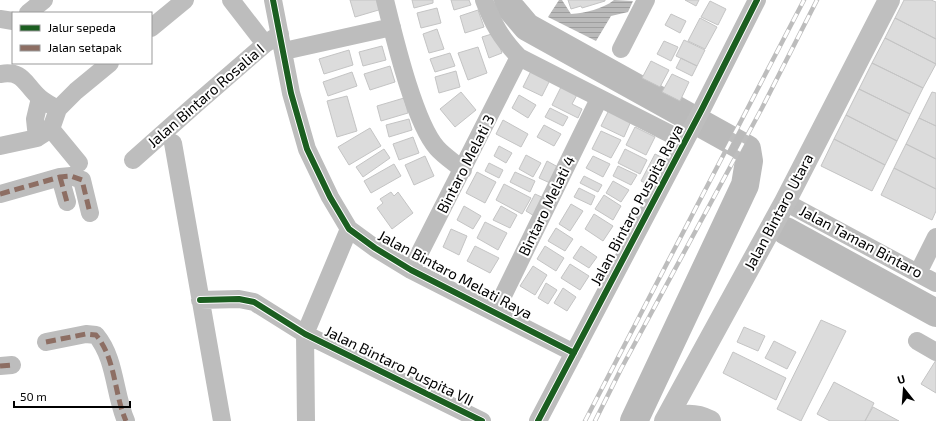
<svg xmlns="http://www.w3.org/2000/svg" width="936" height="421" font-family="'Exo 2',sans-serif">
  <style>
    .water { fill: url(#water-rules) }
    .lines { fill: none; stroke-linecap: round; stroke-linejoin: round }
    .river { stroke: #bababa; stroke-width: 28 }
    .building { fill: #dcdcdc; stroke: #c4c4c4 }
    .street { stroke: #bdbdbd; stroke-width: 18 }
    .secondary { stroke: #bfbfbf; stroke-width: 22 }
    .rail-casing { stroke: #bdbdbd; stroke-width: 4.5 }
    .rail { stroke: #fff; stroke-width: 3; stroke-dasharray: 9; stroke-linecap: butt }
    .quiet { stroke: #8d6e63; stroke-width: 5; stroke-dasharray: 10 5; stroke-linecap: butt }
    .cycleway-casing { stroke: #fff; stroke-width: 8 }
    .cycleway { stroke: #1b5e20; stroke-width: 6 }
    .labels { text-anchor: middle; stroke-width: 4; stroke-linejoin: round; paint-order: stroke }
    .street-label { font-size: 15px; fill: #000; stroke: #fff }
  </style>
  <defs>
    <pattern id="water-rules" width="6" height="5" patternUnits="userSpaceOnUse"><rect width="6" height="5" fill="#bababa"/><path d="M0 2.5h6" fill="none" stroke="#9e9e9e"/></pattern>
  </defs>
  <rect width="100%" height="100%" fill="#fff"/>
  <path class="water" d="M559,0H562L571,14C585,13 603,9 614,0L633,1L628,12L611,16L596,41L548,17Z"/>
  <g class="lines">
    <path class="river" d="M508,0L510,7L527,27L747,149L749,161L745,185L634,421
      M786,231L936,313"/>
  </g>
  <path class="building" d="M350,0H379L382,9L355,17Z
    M412,0H433V3L414,8Z
    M451,0H469L471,5L454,10Z
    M568,0H605V1L582,8L581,6L571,9Z
    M685,0H699L696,6Z
    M904,0H931L936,2V39L895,18Z
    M710,1L726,9L718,25L701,17Z
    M437,8L441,23L421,28L417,13Z
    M478,10L484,27L465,33L460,16Z
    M671,14L686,21L680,33L665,25Z
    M700,18L717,27L705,49L688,41Z
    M895,18L936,39V64L885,38Z
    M437,29L444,49L429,53L423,34Z
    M495,33L502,53L489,58L482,37Z
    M885,38L936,64L923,88L872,63Z
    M684,40L705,50L697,66L676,56Z
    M664,41L678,47L671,61L657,54Z
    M382,46L386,60L363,66L359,52Z
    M478,47L487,73L468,80L458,53Z
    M349,50L353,65L324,74L319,59Z
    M450,53L455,66L435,72L430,59Z
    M681,58L697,66L692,76L676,68Z
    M651,61L669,70L660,87L642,78Z
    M872,63L923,88L910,114L859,89Z
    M390,66L395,82L370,90L364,74Z
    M456,71L460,87L439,93L435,77Z
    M531,71L550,80L542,96L523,87Z
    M352,72L357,86L328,96L323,82Z
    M672,74L689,82L680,101L662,92Z
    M562,85L578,93L572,104L582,109L578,118L552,105Z
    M859,89L910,114L897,141L846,115Z
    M461,92L476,110L455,127L440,109Z
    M932,92L936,93V126L919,118Z
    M519,95L536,105L528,118L512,108Z
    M347,96L357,131L337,137L327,101Z
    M404,98L408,113L381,121L377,106Z
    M550,108L568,117L563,126L545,117Z
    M609,110L631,121L624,137L601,126Z
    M846,115L897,141L885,165L834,139Z
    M919,118L936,126V159L906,144Z
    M409,119L412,130L389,137L386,125Z
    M503,120L528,134L521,147L496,134Z
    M544,125L561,134L554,146L537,137Z
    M635,127L655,137L646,155L626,145Z
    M370,128L381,146L349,165L338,147Z
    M601,131L621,140L611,158L592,149Z
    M413,137L419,153L399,160L393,144Z
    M834,139L885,165L872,191L821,166Z
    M906,144L936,159V189L894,168Z
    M499,146L512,153L506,163L494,156Z
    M384,149L390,158L363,177L356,167Z
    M625,149L647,160L640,174L618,163Z
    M655,154L665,159L651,186L641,181Z
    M526,155L541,163L533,177L519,169Z
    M425,156L434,176L414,185L405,165Z
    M593,156L610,164L603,177L586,168Z
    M547,161L558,167L550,183L539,178Z
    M489,163L503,170L499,178L485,171Z
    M394,164L401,176L371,193L364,181Z
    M618,166L637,175L631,185L613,176Z
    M894,168L936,189V211L932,220L881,195Z
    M477,172L496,182L485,203L466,193Z
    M515,172L535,181L530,192L510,182Z
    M584,176L602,185L598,192L580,183Z
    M613,181L629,190L621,202L606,193Z
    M504,184L531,198L522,214L496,200Z
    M579,188L595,196L591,205L574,197Z
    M391,192L394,196L398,192L413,213L392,229L377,208L383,203L380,199Z
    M535,194L546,199L536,217L526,211Z
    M604,195L621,206L613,220L595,209Z
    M571,204L583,211L570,231L559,224Z
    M464,206L481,216L473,229L457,220Z
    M501,206L517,215L510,228L493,220Z
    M594,214L613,226L603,241L585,229Z
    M485,222L507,233L498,250L477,238Z
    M556,228L573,239L565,251L548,241Z
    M451,229L467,236L459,255L443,247Z
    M475,246L499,258L490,273L467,261Z
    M545,246L564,258L556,271L537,259Z
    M581,246L597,257L589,268L573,258Z
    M570,264L589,276L580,290L561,278Z
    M533,266L547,275L535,295L520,286Z
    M546,283L557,290L548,304L538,298Z
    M563,288L576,297L567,311L554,303Z
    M821,320L846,331L801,421L777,409Z
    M744,327L765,336L758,351L737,342Z
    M774,341L796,352L787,369L765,358Z
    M733,352L786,378L776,400L723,373Z
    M936,360V393L921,384Z
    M834,382L874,403L865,421H830L817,414Z
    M873,407L899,421H865Z"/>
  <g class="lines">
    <path class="street" d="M231,0L265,44
      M273,0L291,93L307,149L330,197L349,229L375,248L411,270L574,353
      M385,0C394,36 414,122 437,148C444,156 455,163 463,170
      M484,0C493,24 501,38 519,57L684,141
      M28,13L44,0
      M0,19L13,21
      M151,28L185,0
      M621,49L646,0
      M284,51L392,27
      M0,74C24,70 24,84 40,98C45,102 52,106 58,109
      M51,129L79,163
      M37,138L35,119L40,98
      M173,143L222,421
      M0,146L37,138L51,129L58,109L76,91L110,63
      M133,160L196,104L265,44L280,34
      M60,177L67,202
      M0,194L60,177L71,176L82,180L90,213
      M785,202L936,283
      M411,270L519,57
      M918,273L936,237
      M200,300L239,299L254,302L305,334L482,421
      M495,312L599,99
      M917,341L936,352
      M46,342L86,334L96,335C116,359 114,394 126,421
      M0,366L12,365
      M306,421L305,334L349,229
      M538,421L702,109L757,0"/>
    <path class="secondary" d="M665,421L785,202L889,0
      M668,421C682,414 696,414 710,421"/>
    <g class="rail-casing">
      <path id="rail" d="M585,421L804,0
        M595,421L621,369L762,108L817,0"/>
    </g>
    <use href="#rail" class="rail"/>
    <path class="quiet" d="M60,177L67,202
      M0,194L60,177L71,176L82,180L90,213
      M46,342L86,334L96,335C116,359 114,394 126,421
      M0,366L12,365"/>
    <g class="cycleway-casing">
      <path id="cycleway" d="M273,0L291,93L307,149L330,197L349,229L375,248L411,270L574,353
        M200,300L239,299L254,302L305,334L482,421
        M538,421L702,109L757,0"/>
    </g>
    <use href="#cycleway" class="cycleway"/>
  </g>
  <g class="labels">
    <g class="street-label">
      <text transform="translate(206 96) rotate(-41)" y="5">Jalan Bintaro Rosalia I</text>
      <text transform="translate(466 164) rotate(-63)" y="5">Bintaro Melati 3</text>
      <text transform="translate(637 205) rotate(-62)" y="5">Jalan Bintaro Puspita Raya</text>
      <text transform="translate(547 206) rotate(-64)" y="5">Bintaro Melati 4</text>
      <text transform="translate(779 212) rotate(-62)" y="5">Jalan Bintaro Utara</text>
      <text transform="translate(861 242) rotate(28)" y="5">Jalan Taman Bintaro</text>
      <text transform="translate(455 275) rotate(28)" y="5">Jalan Bintaro Melati Raya</text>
      <text transform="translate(399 366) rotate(26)" y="5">Jalan Bintaro Puspita VII</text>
    </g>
  </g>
  <rect x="12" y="12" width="140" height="52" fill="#ffffff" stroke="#999999"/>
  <rect x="20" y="25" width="20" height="6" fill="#1b5e20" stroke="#999999"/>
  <text x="48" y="32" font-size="12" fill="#000000">Jalur sepeda</text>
  <rect x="20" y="45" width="20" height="6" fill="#8d6e63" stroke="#999999"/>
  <text x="48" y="52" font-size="12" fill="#000000">Jalan setapak</text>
  <g transform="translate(904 389) rotate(343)" stroke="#ffffff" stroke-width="3" paint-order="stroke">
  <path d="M0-3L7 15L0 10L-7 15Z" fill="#000000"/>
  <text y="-6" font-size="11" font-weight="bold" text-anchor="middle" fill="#000000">U</text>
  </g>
  <path d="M14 401v6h116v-6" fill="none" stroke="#000000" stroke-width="2"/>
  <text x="20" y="401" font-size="12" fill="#000000" stroke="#ffffff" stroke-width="3" paint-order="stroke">50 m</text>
</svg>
